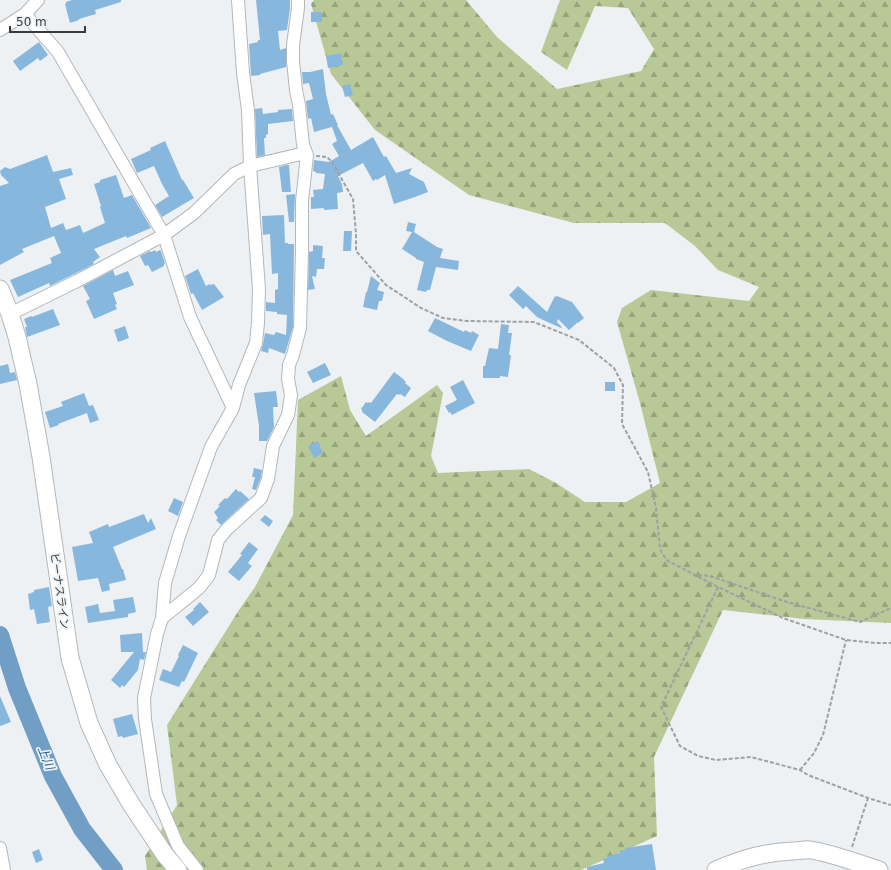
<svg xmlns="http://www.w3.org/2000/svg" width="891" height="870" font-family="'DejaVu Sans','Noto Sans JP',sans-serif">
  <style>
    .forest { fill: url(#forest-firs) }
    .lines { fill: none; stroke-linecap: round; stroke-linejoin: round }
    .river { stroke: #719ec4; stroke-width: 18 }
    .building { fill: #88b7dd }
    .street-casing { stroke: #b4b7ba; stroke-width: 14 }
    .secondary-casing { stroke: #b4b7ba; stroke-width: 19 }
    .path { stroke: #9ea1a3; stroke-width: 2; stroke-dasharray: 4 2; stroke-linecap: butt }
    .street { stroke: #fff; stroke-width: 12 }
    .secondary { stroke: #fff; stroke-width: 17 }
    .labels { text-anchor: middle; stroke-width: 3.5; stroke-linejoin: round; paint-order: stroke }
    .street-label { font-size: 11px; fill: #383a3b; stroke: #edf1f4 }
    .water-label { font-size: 12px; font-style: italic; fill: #155b8c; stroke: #edf1f4 }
  </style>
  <defs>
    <pattern id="forest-firs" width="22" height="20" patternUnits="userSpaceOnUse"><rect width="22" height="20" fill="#b9c897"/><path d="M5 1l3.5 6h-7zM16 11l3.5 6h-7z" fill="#97a37c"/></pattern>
  </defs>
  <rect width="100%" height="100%" fill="#edf1f4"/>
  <path class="forest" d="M314,0H466L497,37L557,89L641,71L654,49L628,8L595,6L567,70L541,52L560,0H891V623L804,619L723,610L654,757L657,836L581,870H147L145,856L177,805L167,725L239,610L255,587L293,515L298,400L341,376L350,410L366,436L437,385L443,393L431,456L438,473L529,469L556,483L585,502H626L660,483L640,403L617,322L622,308L651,290L749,301L759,287L718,270L695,246L665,223H574L469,195L375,130L331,74L311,4Z"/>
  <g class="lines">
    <path class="river" d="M0,635L17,688L53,776L82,829L114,870"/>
  </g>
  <path class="building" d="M72,0H121V2L95,10L96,14L79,19V20L70,23L65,4L66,3V2Z
    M256,0H290V8L287,30L278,31L280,50L286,48V67L260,74V75L251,76L249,44L258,42V40H260Z
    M311,12H322V22H311Z
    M39,42L48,55L40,61L38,58L20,71L13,61Z
    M341,53L343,65L328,68L326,56Z
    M323,69L326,94L331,115L333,114L338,125H337L351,150L373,137L384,157L386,156L396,173L412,168L409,174L424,182L428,192L415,197L394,204L385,175L377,180L376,179L373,181L363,163L338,176L342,184L343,192L337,193L338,209L324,210V208L311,209V197H314L313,190L323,189L325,174L316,173V172L313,171L314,160L329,162L339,156L332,144L337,141L332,127L314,132L311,118L308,119L306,101L313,99L309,83L303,84L302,72H310Z
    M350,84L353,95L345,97L342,86Z
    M262,108L263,114L278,112V110L292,109L293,121L268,124V134L266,135V138H264L265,155L257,157L255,109Z
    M165,141L182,180H183L194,198L162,217L155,205L169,196L162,184L154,166L137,173L131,159L151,150L150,148Z
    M47,155L53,172L71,168L73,175L59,179L66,199L45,207L51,228L63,223L66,230L80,225L83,233L105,223L100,207L101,206L94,184L100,182V180L116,175L124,198L132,195L151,228L127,238L126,236L94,249L100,257L93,262L94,264L50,286L49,283L18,297L10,280L52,263L50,258L61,253L54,236L22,249L24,252L0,265V186L9,183L1,175L0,171L5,167L10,169Z
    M286,165H289L291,192H282L279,167Z
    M295,194L294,222H289L286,195Z
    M284,215L285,243H288V244H294L293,327L285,354L269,348L268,353L261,351L263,344L265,333L274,335L276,332L286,335L287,315L277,314V312L266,311V302L275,303V290L278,289V273L272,274L270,234L263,235L262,216Z
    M408,222L416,224L414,232L437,247L443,249L440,258L459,261L458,270L436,267L430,290H427L426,292L417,290L424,262L416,259V258L402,249L412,232L406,231Z
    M344,231H352L351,251H343Z
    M313,245L323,246L322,258H325L324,269H317L316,277L312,276L315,289L308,290L309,252L313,251Z
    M155,250L156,252L160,250L161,251L165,263L164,264V266L152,272L148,265L145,266L140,256L150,251L151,252Z
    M198,269L206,286L210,284V285L214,284L224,297L202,310L193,293L191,294L185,276Z
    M113,270L115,276L128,271L134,285L113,293L117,304L115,305L117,309L94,319L86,301L90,299L83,286Z
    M371,276L380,283L377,290L384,292L382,301H379L377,310L363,307L366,292H367Z
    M518,286L547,312L555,296L556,297L557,296L572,302L584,318L578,323V322L569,330L558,319L557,322L562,327L561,328L543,320L537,317L526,306L523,309L509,295Z
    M53,309L60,325L27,337L25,327H27L24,319L31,316L32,317Z
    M435,318L464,332L465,330L471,333L472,331L479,335L471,351L447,341L428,331Z
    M501,324L509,325L508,333H512L509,355H511L508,377L500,376V378H483V366H485L489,348L498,349Z
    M125,326L129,338L118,342L114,330Z
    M325,363L331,375L313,383L307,372Z
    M8,364L10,373L15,372L17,380L0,384V366Z
    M394,372L402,378L406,382L405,383L411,388L405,397L400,394L399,395L397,394L375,422L362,412V410L361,409L366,402L368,403L369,402L371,403Z
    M463,380L475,403L452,415L450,412L449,413L445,406L457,400L450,387Z
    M605,382H615V391H605Z
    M276,391L278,407H273L274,427L267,441H259V426L254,393Z
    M84,393L89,406L93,405L99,420L90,423L87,413L58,424L59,425L50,428L45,412L63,406L61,402Z
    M318,441L323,453L314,458L308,446Z
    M254,468L262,470L261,477L256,490L252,489L255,477H252Z
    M236,489L239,492L240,491L249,499L221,525L216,520L218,518L214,512L220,506L218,505L225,498L227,499Z
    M174,498L183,502L178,516L168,511Z
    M144,514L148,523L151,518L156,529L113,547L122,569H123L126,580L109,584L110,590L102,592L98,578L78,581L72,547L93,543L89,532L108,524L109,527Z
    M265,515L273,521L269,527L260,520Z
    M249,542L258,549L248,563L252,566L239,581L228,572L242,555L240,554Z
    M49,587L52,606L48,607L50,622L37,624L34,609L30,610L28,594L34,592V590Z
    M133,597L136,612L128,614V617L88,623L85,607L98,604L100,613L115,611L113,600Z
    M200,602L209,612L193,626L185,617L194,610L193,609Z
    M142,633L143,652H146L144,660L140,659L138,670L124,687L122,685L120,688L111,680L134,652H121L120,635Z
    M183,645L198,653L184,682L182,681L179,687L159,680L163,669L171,672L179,656L178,655Z
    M0,696L11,722L0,726Z
    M132,714L138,734L123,738L122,736L118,737L113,719Z
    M652,844L656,870H587V867L604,863L603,859L607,858V856L620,853V851L625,850V848Z
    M39,849L43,860L36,863L32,852Z"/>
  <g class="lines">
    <g class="street-casing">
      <path id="street" d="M25,14L58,52L164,235L190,317L233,408
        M0,30L25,14L38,0
        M10,314L77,281L164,235L194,213L234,174L250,166L305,153
        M162,618L199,588L209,575L218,540L227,529L261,498L268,479L273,446L288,415L291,395L288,379L289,365L293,355L300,328L302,250V201L307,155L303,145L299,105L296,90L293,61V45L298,8V0
        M0,848L4,870
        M197,870L178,846L156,794L145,719L144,698L157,634L162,618L165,583L179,536L211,447L233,408L239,385L256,343L258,323L259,289L250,166L248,110L243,73L238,0"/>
    </g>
    <g class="secondary-casing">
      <path id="secondary" d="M0,289L10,314L17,337L28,384L41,457L70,658L89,723L108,765L131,804L165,855L178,870
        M716,870C742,859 764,852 793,851C799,851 806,849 811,850C834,854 858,863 879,870"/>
    </g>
    <path class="path" d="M316,156L327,157L332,162L353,199L356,234V251L386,285L421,308L443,318L467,321L534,322L579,340L614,368L623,385L622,424L648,472L656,508L660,549L664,556L668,561L718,587L783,618L846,640L875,643H891
      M698,575L710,576L787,602L860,622L891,608
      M718,587L661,707L680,746L698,756L716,760L751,757L800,770L808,775L868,798L891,805
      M800,770L814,753L823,735L846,640
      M852,847L868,798"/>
    <use href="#street" class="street"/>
    <use href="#secondary" class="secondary"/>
  </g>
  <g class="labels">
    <g class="street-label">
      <text transform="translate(60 591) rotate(82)" y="4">ビーナスライン</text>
    </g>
    <g class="water-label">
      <text transform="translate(46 758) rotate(68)" y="4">上川</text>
    </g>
  </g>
  <path d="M10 26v6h75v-6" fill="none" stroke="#383a3b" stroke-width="2"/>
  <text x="16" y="26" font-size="12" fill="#383a3b" stroke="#edf1f4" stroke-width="3" paint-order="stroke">50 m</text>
</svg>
